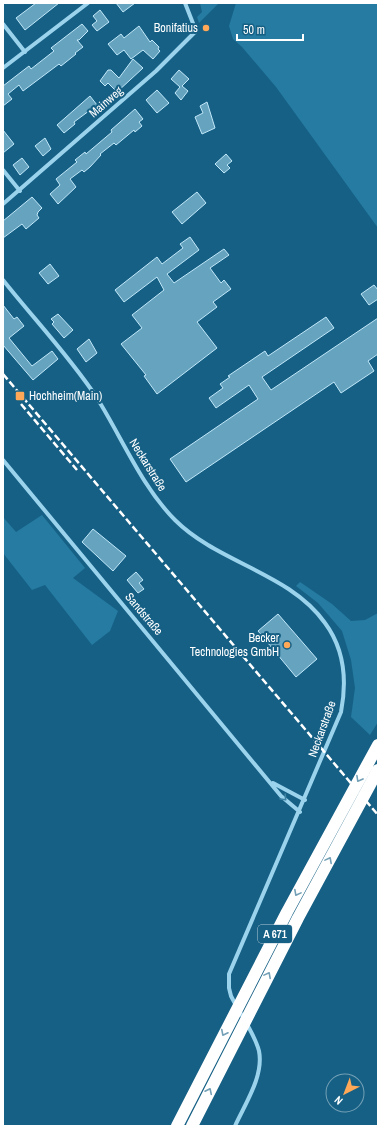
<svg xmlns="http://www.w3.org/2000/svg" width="381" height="1129" font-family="'Archivo Narrow',sans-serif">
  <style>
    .green { fill: #257ba2 }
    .building { fill: #66a3bf; stroke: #c1e8fa }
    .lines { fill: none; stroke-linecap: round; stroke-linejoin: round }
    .street { stroke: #9bd3ed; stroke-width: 4 }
    .rail { stroke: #fff; stroke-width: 2.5; stroke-dasharray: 7 3; stroke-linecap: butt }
    .highway-bridge { stroke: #fff; stroke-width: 12 }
    .oneway { stroke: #73a0b6 }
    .oneway2 { stroke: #3e82a4 }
    .poi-dot { fill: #ffa857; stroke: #166085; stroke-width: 1.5 }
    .labels { text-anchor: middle; stroke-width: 4; stroke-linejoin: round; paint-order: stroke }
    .shield { fill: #166085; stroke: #b9cfda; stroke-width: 1 }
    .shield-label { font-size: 11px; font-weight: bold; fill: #fff }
    .poi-label { font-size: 12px; fill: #fff; stroke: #166085; text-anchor: end }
    .street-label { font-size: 12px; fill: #fff; stroke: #166085 }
  </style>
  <rect width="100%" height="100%" fill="#166085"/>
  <path class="green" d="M200,3H219L199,23L197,17L202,12Z
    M236,3H378V228L276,87L242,47L233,39L229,26Z
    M42,515L85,568L73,578L118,611L110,631L92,645L45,585L32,590L3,553V517L16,532Z
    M300,582L332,604L351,621L365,620L378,613V722L370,735L351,717L355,688L351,660L342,631L318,603L296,586Z"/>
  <path class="building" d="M36,3H59L25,30L16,18Z
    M116,3H135L123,12Z
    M100,10L109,22L97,31L92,25L97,21L93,16Z
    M82,24L88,31L79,40H77L83,47L75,53L76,54L61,66L59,64L23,91L19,85L8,94L12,99L3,106V86L29,66L31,69L54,51L51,48Z
    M139,26L150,42L152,40L159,47L158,49L160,51L153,59L143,50L131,59L124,50L117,55L108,44L121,34L124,38Z
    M133,59L143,68L117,92L108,83L105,86L100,81L108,70H111L119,78Z
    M179,70L189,79L182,86L188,91L181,100L175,93L180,87L171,79Z
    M157,90L169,103L157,113L146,100Z
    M90,96L97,105L74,122L75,124L64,133L57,125Z
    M207,102L215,128L202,134L195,117L203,113L200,106Z
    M135,109L143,119L139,122L142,126L135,132L134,130L116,145L114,143L100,154L101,155L90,167L84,172L82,170L70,179L76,187L58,204L50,194L60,185L56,179L77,162L75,160L85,152L86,154L112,132L111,130Z
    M3,130L14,144L3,153Z
    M45,138L51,149L43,156L35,146Z
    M226,154L232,161L227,165L230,168L224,173L215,164Z
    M22,158L29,167L20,175L13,165Z
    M197,192L206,203L182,224L172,212Z
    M32,197L42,208L38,212L37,215L39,218L26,229L22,224L3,238V221Z
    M190,237L199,250L167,274L174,283L224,249L229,255L210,268L221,283L224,280L231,289L213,302L217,307L197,322L217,348L157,394L144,376L146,375L121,344L142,328L132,315L164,290L157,277L124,302L115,290L157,257L162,264L183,248L180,244Z
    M50,264L59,276L48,284L39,273Z
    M374,285L378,290V299L369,305L361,294Z
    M3,305L14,319L17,317L24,326L9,338L32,366L52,351L58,359L33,380L3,345Z
    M58,314L73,330L64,338L52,324L54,322L51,319Z
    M326,317L334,328L262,377L271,390L378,318V354L368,361L374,371L341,393L334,382L186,482L170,459L258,399L249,385L216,408L209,398L223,388L220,384L230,377L228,376L265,351L268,356Z
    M89,339L97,353L86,362L77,349Z
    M93,529L126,556L113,571L82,542Z
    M136,572L143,580L139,583L144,589L138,593L127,580Z
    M278,614L317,659L296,677L258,631Z"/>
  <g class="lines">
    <path class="street" d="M3,24L25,52
      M3,68L88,3
      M3,170L20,191
      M3,204L156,71L196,31L185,3
      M3,280C34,319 70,357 97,398C122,438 142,487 175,520C218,563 290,573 325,623C345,650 347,681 341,712L229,974V988L231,996C239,1012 255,1034 259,1051C264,1076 245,1104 235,1126
      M3,460L281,796L300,812
      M273,783L305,800"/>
    <path class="rail" d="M3,374L378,815
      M21,404L77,470"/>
    <path class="highway-bridge" d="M177,1126L287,912L378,745
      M192,1126L298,918L378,770"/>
  </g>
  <defs><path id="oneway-chevron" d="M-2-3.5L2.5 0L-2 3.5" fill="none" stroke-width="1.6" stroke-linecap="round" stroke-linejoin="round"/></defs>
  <g class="oneway">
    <use href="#oneway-chevron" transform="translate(359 779) rotate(119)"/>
    <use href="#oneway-chevron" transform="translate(329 860) rotate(-62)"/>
    <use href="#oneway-chevron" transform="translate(297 893) rotate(118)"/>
    <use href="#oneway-chevron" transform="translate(268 975) rotate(-62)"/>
    <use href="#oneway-chevron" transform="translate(224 1033) rotate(117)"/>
    <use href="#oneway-chevron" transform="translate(209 1091) rotate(-64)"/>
  </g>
  <use class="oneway2" href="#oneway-chevron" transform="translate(284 798) rotate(47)"/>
  <g class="poi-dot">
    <circle cx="206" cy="28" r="4"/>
    <rect x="15" y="391" width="10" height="10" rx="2"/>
    <circle cx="287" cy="645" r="4"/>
  </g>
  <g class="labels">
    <rect class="shield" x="258" y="925" width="34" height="18" rx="3"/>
    <g class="shield-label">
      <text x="275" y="938">A 671</text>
    </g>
    <g class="poi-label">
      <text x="198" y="32">Bonifatius</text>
      <text x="29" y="400" text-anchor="start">Hochheim(Main)</text>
      <text x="279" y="642">Becker<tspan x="279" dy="14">Technologies GmbH</tspan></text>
    </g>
    <g class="street-label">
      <text transform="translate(106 102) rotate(-41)" y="4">Mainweg</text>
      <text transform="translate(148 465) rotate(58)" y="4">Neckarstraße</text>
      <text transform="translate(144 614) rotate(50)" y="4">Sandstraße</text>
      <text transform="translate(322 729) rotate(-70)" y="4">Neckarstraße</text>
    </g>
  </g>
  <rect width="381" height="1129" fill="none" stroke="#ffffff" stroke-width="8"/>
  <g transform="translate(345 1093) rotate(222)"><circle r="19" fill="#166085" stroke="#73a0b6"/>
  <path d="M0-3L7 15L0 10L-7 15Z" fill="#ffa857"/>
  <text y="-6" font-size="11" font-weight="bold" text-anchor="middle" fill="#ffffff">N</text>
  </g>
  <path d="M237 34v6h66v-6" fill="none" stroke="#ffffff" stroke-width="2"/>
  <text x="243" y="34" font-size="12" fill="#ffffff" stroke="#166085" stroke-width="3" paint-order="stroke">50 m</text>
</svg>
